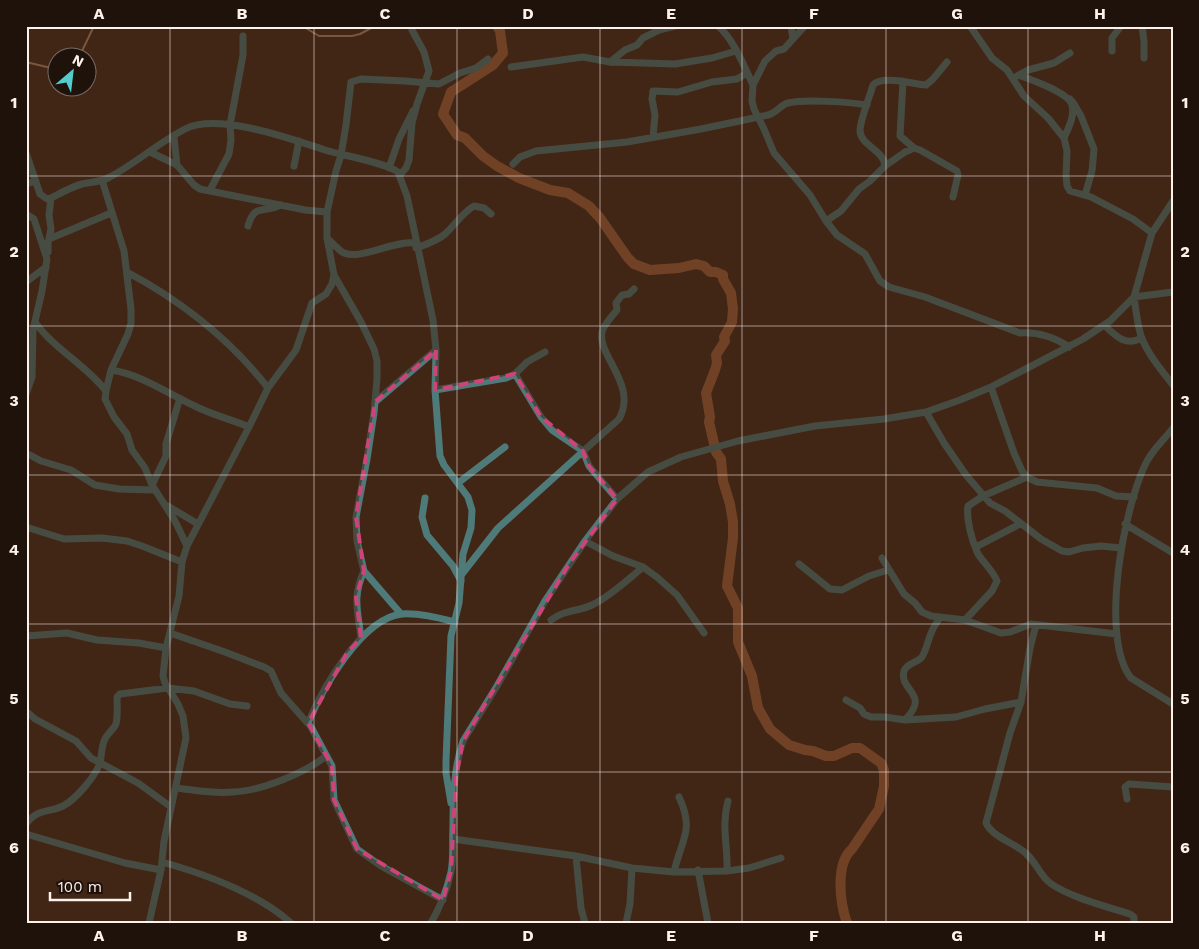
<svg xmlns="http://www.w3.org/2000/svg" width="1199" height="949" font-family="'Work Sans',sans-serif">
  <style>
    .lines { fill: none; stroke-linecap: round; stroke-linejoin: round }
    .stream { stroke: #c38e6e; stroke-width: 2 }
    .river { stroke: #ab6339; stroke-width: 10 }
    .minor { stroke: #4e7a79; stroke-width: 7 }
    .marked { fill: none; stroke: #ce4378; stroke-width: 4; stroke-dasharray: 10 6; stroke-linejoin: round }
    .grid { fill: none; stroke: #fcf1eb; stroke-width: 1; stroke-opacity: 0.55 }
    .neatline { fill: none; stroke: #fcf1eb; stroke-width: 2 }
    .grid-label { font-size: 16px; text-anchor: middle; font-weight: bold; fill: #fcf1eb }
  </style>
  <rect width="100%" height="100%" fill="#412616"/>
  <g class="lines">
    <path class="stream" d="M283,26L304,27L319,36H352L360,34L375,26
      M69,58L82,51L94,26
      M26,62L51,68L58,64"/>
    <path class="river" d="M497,26L500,31L503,53L493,65L451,92L443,114L457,135L465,138L483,156L497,166L519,178L550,190L568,193L589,206L600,218L628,258L634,264L650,270L679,268L696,264L704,266L710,272H716L723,275V279L731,293L733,309L732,322L724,337L725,341L716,355L717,363L715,370L706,393L710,417L709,422L716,452L721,459L723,481L730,504L733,522V538L727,586L738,608V642L752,676L758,708L770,729L789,745L805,750L813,751L826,756H834L852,748H860L881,763L884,770V786L879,809L852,849C835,864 840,903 847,923"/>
    <path class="minor" d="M718,26C733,38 745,68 753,85
      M791,26L793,39L784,49L776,51L765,61L753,85L752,101L754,109L764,129L774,153L810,195L826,221L837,235L865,254L880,281L889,287L925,297L1020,333C1037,332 1054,337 1069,347
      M970,26L992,58L1007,70L1024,96L1048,118L1064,138L1067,151L1066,176L1067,186L1070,191L1091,197L1133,219L1152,233
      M1142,26L1144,41V58
      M793,39L805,26
      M1112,51V38L1121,26
      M610,62L625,50L637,45L643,38L659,30L675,26
      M511,67L583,57L610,62L675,64L712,58L736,51
      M1019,75C1030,80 1069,92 1072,105C1075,116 1068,129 1064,138
      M1017,76L1028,70L1054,63L1070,53
      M903,81L900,136L914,148
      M1070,99L1074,104L1081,116L1094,149L1092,171L1085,195
      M174,137L177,165
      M653,137L655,115L652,99L653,91L678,92L712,82L737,79L747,73
      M150,152L177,165L194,185L200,189L305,210L327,212
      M26,153L40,194L47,199L51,198C61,193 71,187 82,184C91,182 100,182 108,178C135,164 158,143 185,129C218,112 291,139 325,150C344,156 384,162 398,172L407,196L433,320L436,350L435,390L440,456L444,465L468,497L472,510L471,528L463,554L459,603L451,636L446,761V773L451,803
      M513,164L520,157L536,151L627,142L701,129L768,115C777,113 780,105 788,103C806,99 849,102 867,105
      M294,166L299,141
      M885,166C885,151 861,146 860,131C860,120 870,96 873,85C882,75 913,84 926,85L933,79L947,62
      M389,168L399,139L413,111
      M400,175L406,168L409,160L412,123L417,104L429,71L424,52L412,30
      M102,180L124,251L131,309V323L128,334L111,370L106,391L105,399L114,417L127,434L132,450L145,468L152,485
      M26,184L36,181
      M210,190L229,154L231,140L230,125L243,55V36
      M26,214L34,219L47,259L42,291L33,330L32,377L26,394
      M826,221L841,211L859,189L870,181L885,166L905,152L914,148L920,150L957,171L958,175L953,197
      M248,226C255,202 264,214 281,205
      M327,238C332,243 337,248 342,252C358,262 394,240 415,243
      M49,239L111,213
      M416,248C427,244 437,241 445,234C455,225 463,212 474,206L484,208L491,214
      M48,252V243L51,229L49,215L51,198
      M127,272C181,301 230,339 268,388
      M334,275L361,322L374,349L377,361V379L374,413L367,459L356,517L357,541L364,571L401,614
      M26,282L46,267
      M1173,292L1134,297C1136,310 1137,323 1141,336C1147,353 1161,370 1173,385
      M35,322C54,349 86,365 106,391
      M1104,325C1116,336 1125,347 1142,338
      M111,370C144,375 169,395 199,408C216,416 233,420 249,427
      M515,374L541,417L552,430L583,451L589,466L617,499
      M991,387L1014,453L1022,471L1027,477L1037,482L1097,488L1116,496L1134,497
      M435,390L506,378L515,374L527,362L545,352
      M180,398L166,444V456L152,485L175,521L187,546
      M375,402L436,350
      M926,412L944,443L966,475L990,503L1005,511L1041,539L1062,551L1069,552L1083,548L1101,546L1121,548
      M1173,428C1164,440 1151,451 1145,465C1124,509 1099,637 1131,678L1173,704
      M30,455L41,461L71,470L95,485L119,489L155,490
      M458,483L505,447
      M425,498L422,517L427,535L453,566L461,581
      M166,505L198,524
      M1125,524L1173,553
      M26,527L64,539L102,538L127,541L142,546L182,562
      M585,541L613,556L643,567L658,578L677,595L704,633
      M976,547L1020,524
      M882,558L904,594L915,603L922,612L931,616L965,620L1001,633L1010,632L1031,624L1117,634
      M799,564L830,589L842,590L869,576L888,570
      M462,574L498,528L619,419C639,383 593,353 603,329C606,323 612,316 617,310L616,303L622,295L629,294L634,289
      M551,620C566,609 577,612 592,605C608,598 629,579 643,567
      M965,620L992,591L997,581C993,571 984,563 978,554C972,541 966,520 968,506L983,496L1027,477
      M1036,625L1030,648L1021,702L1010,733L986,823C992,836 1011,842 1023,851C1035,859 1039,875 1050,883C1069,897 1108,907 1130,914L1134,917V923
      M170,633L225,652L264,667L271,671L281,693L311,727L332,766L334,800L357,849L381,866L443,900
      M26,636L67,633L97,640L139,643L166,648
      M361,638C358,611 352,597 364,571
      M846,700L860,708L864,714L871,717H885L905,720L956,717L985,709L1021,702
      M26,711L35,719L76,741L91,758L138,783L171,807
      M905,720C931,693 899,692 904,671C907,663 917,663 922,657C927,649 928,639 932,631C934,626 937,622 940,618
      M308,723C322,689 362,618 402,614C420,613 439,618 455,622
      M176,788C195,790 214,794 233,792C261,791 305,773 326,756
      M1127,799L1125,787L1129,784L1173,787
      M26,824C38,808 48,813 63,806C75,800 97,775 100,762C102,755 101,747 105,739C107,734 114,729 116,724C118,716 117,705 117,697L120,694L168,688L194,691L230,704L247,706
      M26,834L125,863L161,870
      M453,839L576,856L632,868L674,872L727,871L749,868L781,858
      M576,856L581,908L585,923
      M162,862C205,874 257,893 291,923
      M698,870L708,923
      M727,871C728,846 721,826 728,801
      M674,872C681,840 695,831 679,797
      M149,923L161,870L164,841L186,738L183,716L178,704L165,683L163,676L166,648L179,596L182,562L187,546L249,427L268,388L296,350L312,303L326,294L332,284L334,275L327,238V212L336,171L341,155L346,125L351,82L361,79L405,81L439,84L460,73L476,68L488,59
      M431,923C440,907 447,890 451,872C454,857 452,841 453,826C453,797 454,768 463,741L497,686L545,601L585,541L617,499L648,472L681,457L738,441L815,426L884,419L926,412L960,400L991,387L1083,339L1110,321L1134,297L1152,233L1173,201
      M626,923L630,904L632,868"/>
  </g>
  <path d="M0 0H1199V949H0ZM436,350L435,390L515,374L541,417L583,451L589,466L617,499L569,564L463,741L456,777L451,871L443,900L357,849L334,800L332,766L308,723L347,653L361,638L356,597L364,571L356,517L375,402Z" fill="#412616" fill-opacity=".55" fill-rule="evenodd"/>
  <path class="marked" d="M436,350L435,390L515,374L541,417L583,451L589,466L617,499L569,564L463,741L456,777L451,871L443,900L357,849L334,800L332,766L308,723L347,653L361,638L356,597L364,571L356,517L375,402Z"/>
  <path class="grid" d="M170,26V923M314,26V923M457,26V923M600,26V923M742,26V923M886,26V923M1028,26V923M26,176H1173M26,326H1173M26,475H1173M26,624H1173M26,772H1173"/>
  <rect width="1199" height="949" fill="none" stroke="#1f120b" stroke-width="55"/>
  <g transform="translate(72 72) rotate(28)"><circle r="24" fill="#1f120b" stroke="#776b65"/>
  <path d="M0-4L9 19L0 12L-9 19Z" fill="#52cdcc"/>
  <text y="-8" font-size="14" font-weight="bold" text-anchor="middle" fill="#fcf1eb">N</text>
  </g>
  <path d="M50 892v8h80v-8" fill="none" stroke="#fcf1eb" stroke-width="2.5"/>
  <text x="58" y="892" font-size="15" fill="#fcf1eb" stroke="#1f120b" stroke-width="4" paint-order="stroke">100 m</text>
  <rect x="28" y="28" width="1144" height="894" class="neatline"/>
  <g class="grid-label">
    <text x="99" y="19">A</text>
    <text x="242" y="19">B</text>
    <text x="385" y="19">C</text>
    <text x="528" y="19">D</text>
    <text x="671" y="19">E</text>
    <text x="814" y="19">F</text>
    <text x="957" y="19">G</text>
    <text x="1100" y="19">H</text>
    <text x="14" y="108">1</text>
    <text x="1185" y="108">1</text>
    <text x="14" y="257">2</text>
    <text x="1185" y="257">2</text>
    <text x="14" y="406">3</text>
    <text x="1185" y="406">3</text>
    <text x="14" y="555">4</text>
    <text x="1185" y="555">4</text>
    <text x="14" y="704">5</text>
    <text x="1185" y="704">5</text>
    <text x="14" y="853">6</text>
    <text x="1185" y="853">6</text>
    <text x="99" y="941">A</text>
    <text x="242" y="941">B</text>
    <text x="385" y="941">C</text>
    <text x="528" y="941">D</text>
    <text x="671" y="941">E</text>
    <text x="814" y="941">F</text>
    <text x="957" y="941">G</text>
    <text x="1100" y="941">H</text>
  </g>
</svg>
